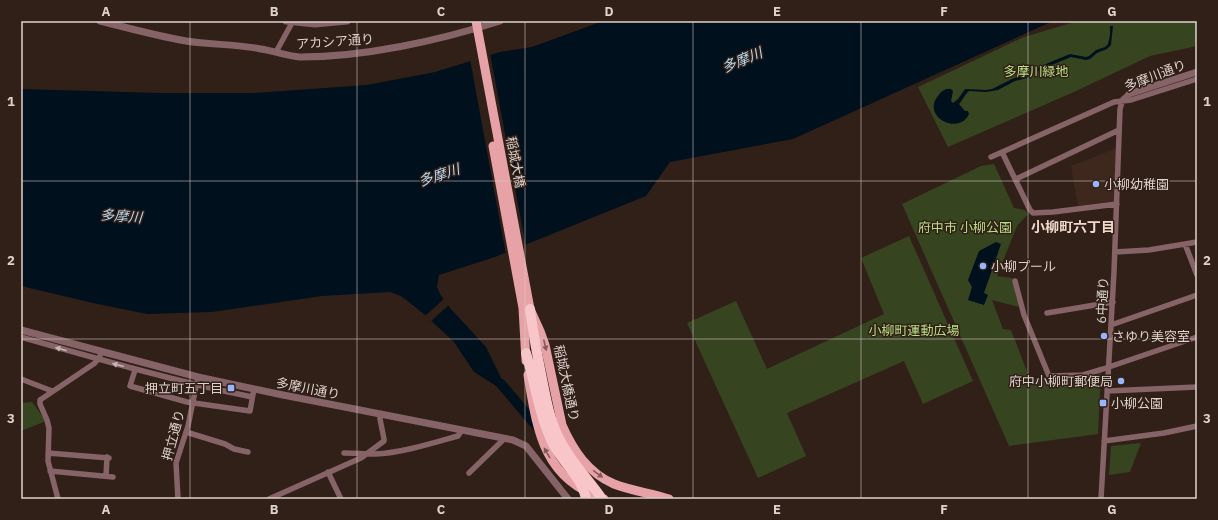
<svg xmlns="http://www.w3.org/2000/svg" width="1218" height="520" font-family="'IBM Plex Sans','Noto Sans JP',sans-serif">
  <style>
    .built { fill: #3e271d }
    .green { fill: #364420 }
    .water { fill: #00101d }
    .pier { fill: #312018 }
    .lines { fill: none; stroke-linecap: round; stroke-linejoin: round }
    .river { stroke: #00101d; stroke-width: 10 }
    .minor { stroke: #856366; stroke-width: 5.5 }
    .tertiary { stroke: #856366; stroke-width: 7 }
    .primary { stroke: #e6a2a7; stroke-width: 9 }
    .motorway { stroke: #f8c6c9; stroke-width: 10 }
    .oneway { fill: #825a58 }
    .oneway2 { fill: #c8b6b3 }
    .grid { fill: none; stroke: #ded2cd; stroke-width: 1; stroke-opacity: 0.55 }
    .poi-dot { fill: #97b6fd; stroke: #312018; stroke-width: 1.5 }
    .labels { text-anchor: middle; stroke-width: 3; stroke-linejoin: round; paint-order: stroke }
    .street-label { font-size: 13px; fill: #ded2cd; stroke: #312018 }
    .park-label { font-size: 13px; fill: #b9de81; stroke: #312018 }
    .poi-label { font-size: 13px; fill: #ded2cd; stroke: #312018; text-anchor: start }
    .water-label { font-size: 14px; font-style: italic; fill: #b6d8f1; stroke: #312018 }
    .neighbourhood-label { font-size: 14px; font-weight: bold; fill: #f0d8cd; stroke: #312018 }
    .neatline { fill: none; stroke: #ded2cd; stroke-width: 1.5 }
    .grid-label { font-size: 13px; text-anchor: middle; font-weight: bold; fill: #ded2cd }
  </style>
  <rect width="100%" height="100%" fill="#312018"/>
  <path class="built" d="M1117,148V201L1078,206L1071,166Z"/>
  <path class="green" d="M1078,21H1197V46L1150,56L1074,92L948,147L918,87L1024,37Z
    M994,164L1014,208L1025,210L1028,214L1017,226L997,276L1012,278L1019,307L992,300L1003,329L1011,330L1030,379L1086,378L1101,373L1098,434L1009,446L902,204L981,166Z
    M909,236L973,381L923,404L904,361L787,413L806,456L758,478L687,323L736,301L767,369L884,314L861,258Z
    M32,402L46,421L21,431V403Z
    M1141,443L1130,472L1109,475L1111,446Z"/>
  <path class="water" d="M603,21H1053L793,139L670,162L646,196L495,257L439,275L437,287L440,294L450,308L486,347L509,394L474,372L454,342L424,314L401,296L390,292L322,296L212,312L147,314L93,303L21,286V89L161,93H253L367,85L435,72L500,52L532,47Z
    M1110,26H1113L1111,45L1107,49L1097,53L1090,59L1086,60L1071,57L1042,69L1027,78L1015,81L998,90L986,92L969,91C966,93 962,101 959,104L965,111H968L969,114C959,136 921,117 938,96C941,91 946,88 951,89L953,91L951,101L953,103L958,99L965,89L986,90L992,89L1014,78L1028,75L1041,66L1070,54L1086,57L1089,56L1096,50L1105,47L1108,44L1110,35Z
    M996,242L1001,244L984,293L988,295L984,305L968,300L972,287L968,280L979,251Z"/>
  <path class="pier" d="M490,53L526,247L506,255L470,59Z
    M445,298L450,304L430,322L424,317Z"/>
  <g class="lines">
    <path class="river" d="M501,384L540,430"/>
    <path class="minor" d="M276,52L293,21
      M1002,152L1030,210L1033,213L1053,212L1117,204
      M991,157L1114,102L1131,100L1197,79
      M1016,179L1119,130
      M1185,244L1197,275
      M1115,252L1149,250L1197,242
      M1015,281L1024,315L1049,376L1083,375L1103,369L1197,337
      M1047,313L1113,302
      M1111,325L1197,295
      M21,337C98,359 174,381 252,397
      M135,370L130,386L187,402L250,411L254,389
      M21,379L52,391
      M1107,391L1197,387
      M186,432L225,444L234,449L248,452
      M1104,441L1164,433L1197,426
      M48,453L109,458
      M344,453C354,453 365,454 375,454C401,453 433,443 458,436L462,430
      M50,471L113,477
      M328,472L341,499
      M469,473L505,438
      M106,476L107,457
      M58,499L48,461L49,428L47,420L40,404V400L95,363L100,356
      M178,499L176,463L188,426L198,377
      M269,499L361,458L384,441V439L380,419V414
      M1101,499L1114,272L1120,109L1123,99L1129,94"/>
    <path class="tertiary" d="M100,21C128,28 157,36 186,41C211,45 237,44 261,49C274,51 287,56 300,57C364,57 438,41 500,21
      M286,21L315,24L347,21
      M1129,94L1197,72
      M21,330L198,377L278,394L513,440L526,446L568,499"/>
    <path class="primary" d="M476,21L530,309L540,331L545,345L562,425C573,450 588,473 614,484C632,491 651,493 669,499
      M493,146L523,308L526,361
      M528,375C537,430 543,479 604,499"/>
    <path class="motorway" d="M530,309C533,334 538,359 543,384C547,404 551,425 561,442C572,463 589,480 602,499
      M526,353C535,383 539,415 553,444C563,463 582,477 586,499"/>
  </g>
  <defs><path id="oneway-solid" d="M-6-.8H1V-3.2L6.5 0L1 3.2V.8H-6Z"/></defs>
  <g class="oneway">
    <use href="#oneway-solid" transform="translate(545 345) rotate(77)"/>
    <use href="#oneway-solid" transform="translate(547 453) rotate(-120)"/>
    <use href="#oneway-solid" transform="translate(598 474) rotate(36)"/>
  </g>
  <g class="oneway2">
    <use href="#oneway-solid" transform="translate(61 349) rotate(-164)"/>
    <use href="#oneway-solid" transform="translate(118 365) rotate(-165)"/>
  </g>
  <path class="grid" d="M190,21V499M357,21V499M525,21V499M693,21V499M861,21V499M1028,21V499M21,181H1197M21,339H1197"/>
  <g class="poi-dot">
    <circle cx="1096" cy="184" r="4"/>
    <circle cx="983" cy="266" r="4"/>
    <circle cx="1104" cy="336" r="4"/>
    <circle cx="1121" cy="381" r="4"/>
    <rect x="227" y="384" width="8" height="8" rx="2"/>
    <rect x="1099" y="399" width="8" height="8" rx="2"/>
  </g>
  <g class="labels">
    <g class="street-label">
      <text transform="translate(335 41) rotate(-4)" y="5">アカシア通り</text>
      <text transform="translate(1155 75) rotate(-21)" y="5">多摩川通り</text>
      <text transform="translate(516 162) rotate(79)" y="5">稲城大橋</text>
      <text transform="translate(1102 300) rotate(-87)" y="5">6中通り</text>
      <text transform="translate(567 383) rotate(78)" y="5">稲城大橋通り</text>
      <text transform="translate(308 388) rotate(11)" y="5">多摩川通り</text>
      <text transform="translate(173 435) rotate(-75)" y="5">押立通り</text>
    </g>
    <g class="park-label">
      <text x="1036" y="76">多摩川緑地</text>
      <text x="965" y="232">府中市 小柳公園</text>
      <text x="914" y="335">小柳町運動広場</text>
    </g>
    <g class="poi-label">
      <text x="1104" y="189">小柳幼稚園</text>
      <text x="991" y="271">小柳プール</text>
      <text x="1112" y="341">さゆり美容室</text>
      <text x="1113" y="386" text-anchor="end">府中小柳町郵便局</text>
      <text x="223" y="393" text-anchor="end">押立町五丁目</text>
      <text x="1111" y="408">小柳公園</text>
    </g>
    <g class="water-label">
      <text transform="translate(742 60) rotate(-23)" y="5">多摩川</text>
      <text transform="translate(439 175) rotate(-18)" y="5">多摩川</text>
      <text transform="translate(121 216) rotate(4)" y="5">多摩川</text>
    </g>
    <g class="neighbourhood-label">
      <text x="1073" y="232">小柳町六丁目</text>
    </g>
  </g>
  <rect width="1218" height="520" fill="none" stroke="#312018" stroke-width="44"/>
  <rect x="22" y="22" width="1174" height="476" class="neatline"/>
  <g class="grid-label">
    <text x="106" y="16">A</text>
    <text x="274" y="16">B</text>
    <text x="441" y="16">C</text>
    <text x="609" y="16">D</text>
    <text x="777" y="16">E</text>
    <text x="944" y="16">F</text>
    <text x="1112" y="16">G</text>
    <text x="11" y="106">1</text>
    <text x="1207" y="106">1</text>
    <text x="11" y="265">2</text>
    <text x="1207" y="265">2</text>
    <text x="11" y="423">3</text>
    <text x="1207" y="423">3</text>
    <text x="106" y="514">A</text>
    <text x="274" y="514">B</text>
    <text x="441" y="514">C</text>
    <text x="609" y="514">D</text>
    <text x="777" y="514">E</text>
    <text x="944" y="514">F</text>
    <text x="1112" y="514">G</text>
  </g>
</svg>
